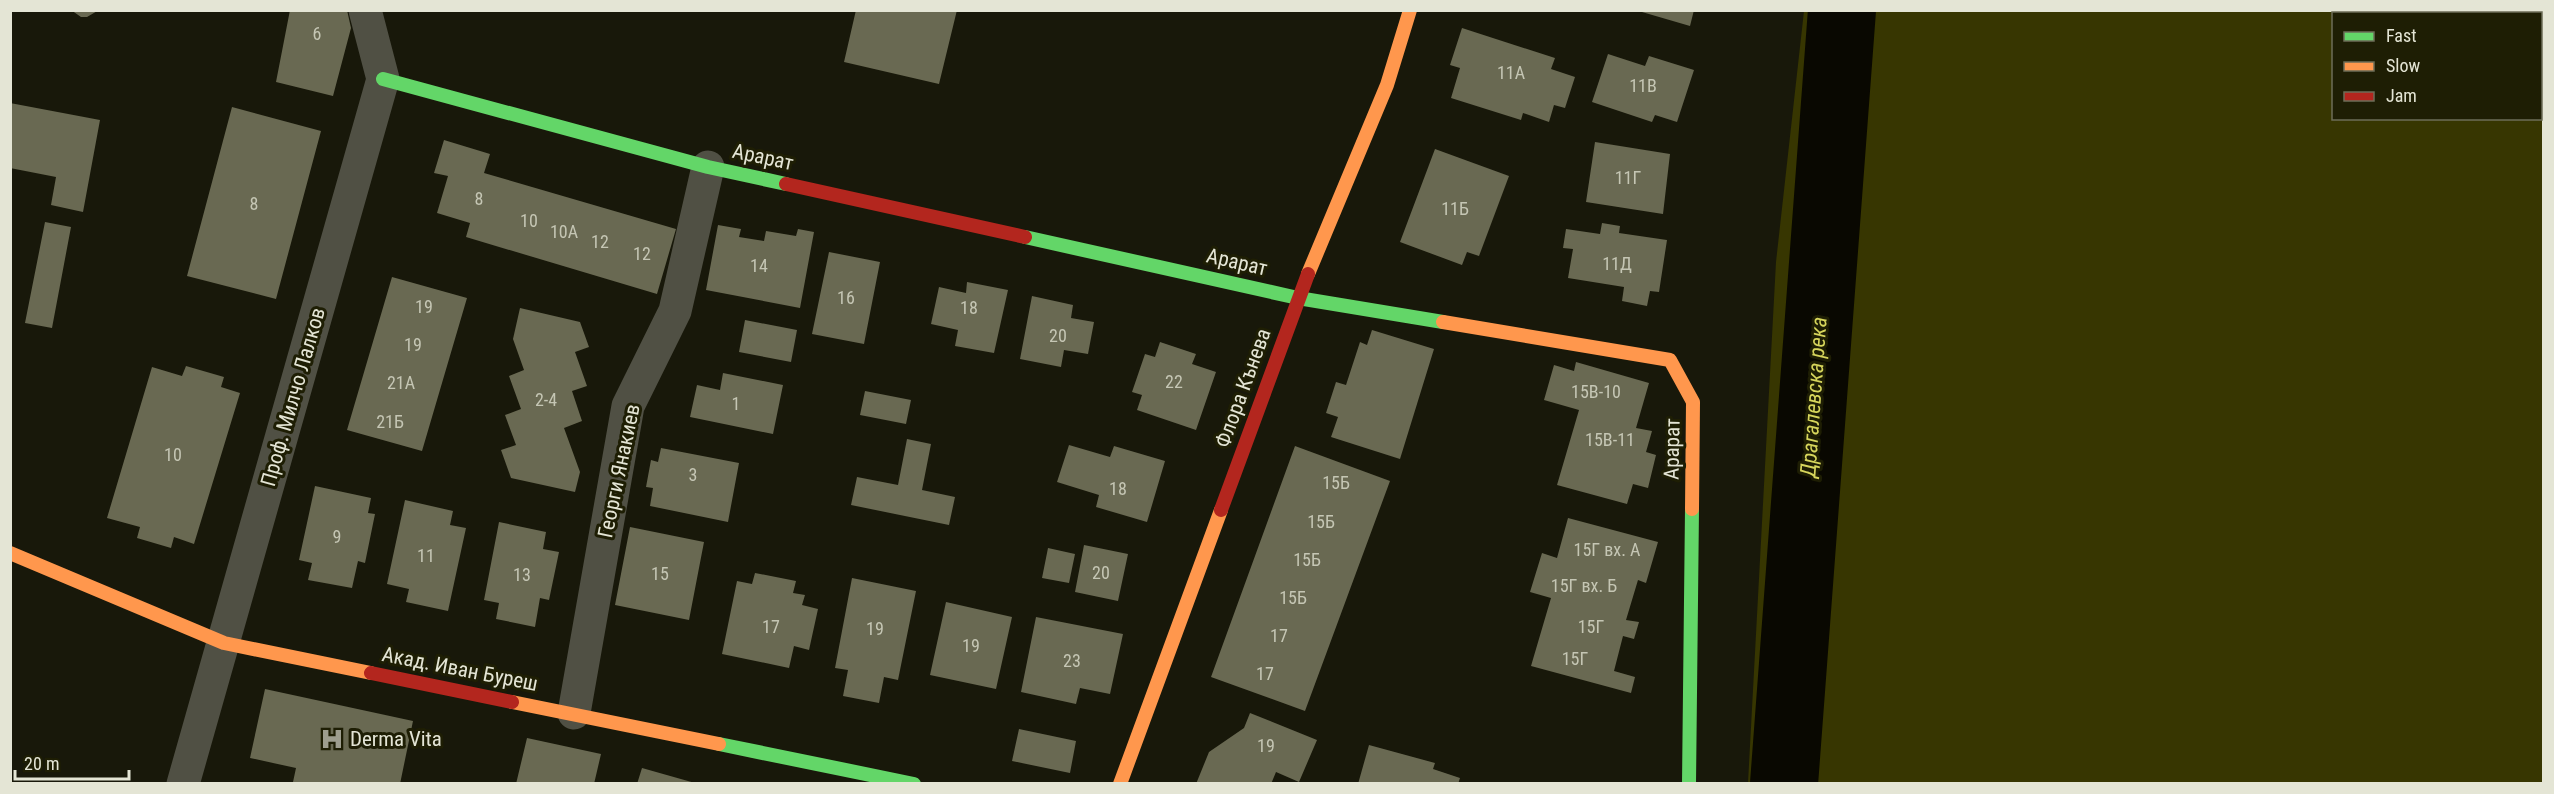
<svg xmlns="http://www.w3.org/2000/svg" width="2554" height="794" font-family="'Roboto Condensed',sans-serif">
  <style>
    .green { fill: #373601; fill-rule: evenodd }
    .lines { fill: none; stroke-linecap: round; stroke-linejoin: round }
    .river { stroke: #090801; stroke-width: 68 }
    .building { fill: #696952 }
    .street { stroke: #505044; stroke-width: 33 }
    .fast { stroke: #63d668; stroke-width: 14 }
    .slow { stroke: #ff974d; stroke-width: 14 }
    .jam { stroke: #b3261e; stroke-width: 14 }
    .labels { text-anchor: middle; stroke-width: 6; stroke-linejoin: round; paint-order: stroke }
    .number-label { font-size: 18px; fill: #c5c6b4 }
    .street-label { font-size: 21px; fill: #e4e5d5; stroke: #1e1e04 }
    .poi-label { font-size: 21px; fill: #e4e5d5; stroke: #1e1e04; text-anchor: start }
    .water-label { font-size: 22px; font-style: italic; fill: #d7d65c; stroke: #1e1e04 }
  </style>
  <rect width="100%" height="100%" fill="#18180a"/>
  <path class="green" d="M1804,11H2543V783H1748L1776,262ZM2334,14H2540V118H2334Z"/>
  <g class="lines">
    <path class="river" d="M1784,784L1842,10"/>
  </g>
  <path class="building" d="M71,10H99L87,17H81Z
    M290,10H347L351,28L333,96L276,82Z
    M856,10H957L939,84L844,62Z
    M1643,10H1694L1690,26L1642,12Z
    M1462,28L1555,58L1551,69L1575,77L1565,108L1554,105L1549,122L1523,113L1521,120L1451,98L1460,68L1450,65Z
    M1608,54L1645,66L1649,56L1694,70L1677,122L1655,115L1652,122L1592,102Z
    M10,103L100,120L83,212L51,205L56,177L10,168Z
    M232,107L321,131L276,299L187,276Z
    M444,140L490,154L484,173L676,229L657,294L466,237L470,223L437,213L448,176L434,173Z
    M1595,142L1670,154L1663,214L1586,202Z
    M1435,149L1509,176L1479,256L1467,252L1462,265L1400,242Z
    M45,222L71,227L52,328L25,323Z
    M1602,223L1620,226L1619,233L1667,240L1659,292L1650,291L1647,306L1622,301L1624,287L1568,278L1573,249L1563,248L1566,229L1600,234Z
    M718,225L741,229L739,237L764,241L766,231L796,236L798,229L814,232L800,308L706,290Z
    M829,252L880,262L864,344L812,334Z
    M392,277L467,298L422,451L347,430Z
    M967,282L1008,290L994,353L955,346L958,330L931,324L939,287L966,293Z
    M1032,296L1073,305L1071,318L1094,322L1088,354L1064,350L1061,367L1020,359Z
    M520,308L580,322L589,347L575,352L587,386L572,391L582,421L564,428L580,472L575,492L511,478L501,450L516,445L505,415L521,409L509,376L524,370L513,339Z
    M745,320L797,330L791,362L739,352Z
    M1372,330L1434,349L1400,459L1331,437L1338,417L1326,413L1336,382L1346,385L1360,342L1367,345Z
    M1160,342L1196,354L1192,364L1216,372L1196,430L1137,410L1142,395L1132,392L1145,354L1155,357Z
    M1576,362L1649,383L1636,428L1652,431L1646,452L1656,455L1648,488L1633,484L1627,504L1557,485L1579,410L1544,400L1554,365L1574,371Z
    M186,366L224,377L221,387L240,393L194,544L174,537L171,548L137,538L140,527L107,518L152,367L182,376Z
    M723,373L783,385L773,434L690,417L697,385L720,390Z
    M865,391L911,400L906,424L860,415Z
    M907,439L931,444L922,490L955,497L949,525L851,505L857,477L898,485Z
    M1069,445L1110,457L1114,446L1165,461L1147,522L1096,507L1099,495L1057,482Z
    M1295,446L1390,481L1305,711L1211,677Z
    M661,448L739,463L728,522L650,506L653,488L646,487L651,460L658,462Z
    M315,486L371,498L368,513L375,514L365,563L358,561L352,588L308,580L312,563L299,560Z
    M405,500L453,511L450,525L466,528L448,611L406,602L409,589L387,584Z
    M1568,518L1658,542L1646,583L1638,580L1626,620L1639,622L1634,639L1623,636L1614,671L1635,677L1631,693L1531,666L1551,598L1530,592L1542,553L1557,558Z
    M499,522L546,532L543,549L559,552L549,600L540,598L535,627L496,619L499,603L484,600Z
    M630,527L704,542L689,620L615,605Z
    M1084,545L1128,554L1118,601L1075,592Z
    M1048,548L1075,554L1069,583L1042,578Z
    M755,573L796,581L793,593L805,595L802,605L818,609L809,650L794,646L789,668L722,654L737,581L752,584Z
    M852,578L916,591L898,680L884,677L879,703L843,696L848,670L835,668Z
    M946,602L1012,617L996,689L930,675Z
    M1036,617L1123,634L1110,694L1080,688L1076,704L1021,692Z
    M265,689L413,721L400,784H300L293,782L296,768L250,758Z
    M1250,713L1317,740L1299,782L1276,772L1271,784H1196L1209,752L1244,728Z
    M1019,729L1076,741L1070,773L1012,761Z
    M527,738L601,754L594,784H516Z
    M1369,745L1435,763L1433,769L1460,778L1458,784H1358Z
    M642,768L695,783V784H637Z"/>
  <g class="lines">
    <path class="street" d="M574,713L628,406L675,311L708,167
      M183,784L383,79L365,10"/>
    <path class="fast" d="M383,79L708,167L786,184
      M1025,237L1298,298L1443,322
      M719,744L914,784
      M1689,784L1692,509"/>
    <path class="slow" d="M1308,274L1387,85L1410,10
      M1443,322L1670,360L1693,402L1692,509
      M10,553L224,643L371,673
      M512,702L719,744
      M1120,784L1221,510"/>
    <path class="jam" d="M786,184L1025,237
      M1221,510L1308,274
      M371,673L512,702"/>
  </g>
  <defs>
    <g id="hospital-bare" transform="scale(1.8)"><path d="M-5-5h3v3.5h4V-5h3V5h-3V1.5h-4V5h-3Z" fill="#9d9d8e" stroke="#1e1e04" stroke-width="2.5" paint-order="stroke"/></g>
  </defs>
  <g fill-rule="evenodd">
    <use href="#hospital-bare" x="332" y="739"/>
  </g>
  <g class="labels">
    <g class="number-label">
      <text x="317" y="40">6</text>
      <text x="1511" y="79">11А</text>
      <text x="1643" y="92">11В</text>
      <text x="1628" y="184">11Г</text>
      <text x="479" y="205">8</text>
      <text x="254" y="210">8</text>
      <text x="1455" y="215">11Б</text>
      <text x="529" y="227">10</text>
      <text x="564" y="238">10А</text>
      <text x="600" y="248">12</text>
      <text x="642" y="260">12</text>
      <text x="1617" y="270">11Д</text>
      <text x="759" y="272">14</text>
      <text x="846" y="304">16</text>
      <text x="424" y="313">19</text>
      <text x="969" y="314">18</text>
      <text x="1058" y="342">20</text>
      <text x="413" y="351">19</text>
      <text x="1174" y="388">22</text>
      <text x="401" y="389">21А</text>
      <text x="1596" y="398">15В-10</text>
      <text x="546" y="406">2-4</text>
      <text x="736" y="410">1</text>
      <text x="390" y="428">21Б</text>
      <text x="1610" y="446">15В-11</text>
      <text x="173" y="461">10</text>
      <text x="693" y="481">3</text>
      <text x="1336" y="489">15Б</text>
      <text x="1118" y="495">18</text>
      <text x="1321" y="528">15Б</text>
      <text x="337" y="543">9</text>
      <text x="1607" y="556">15Г вх. А</text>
      <text x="426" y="562">11</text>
      <text x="1307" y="566">15Б</text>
      <text x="1101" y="579">20</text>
      <text x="660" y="580">15</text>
      <text x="522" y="581">13</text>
      <text x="1584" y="592">15Г вх. Б</text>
      <text x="1293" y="604">15Б</text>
      <text x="771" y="633">17</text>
      <text x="1591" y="633">15Г</text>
      <text x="875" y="635">19</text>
      <text x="1279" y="642">17</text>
      <text x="971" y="652">19</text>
      <text x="1575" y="665">15Г</text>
      <text x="1072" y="667">23</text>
      <text x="1265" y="680">17</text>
      <text x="1266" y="752">19</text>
    </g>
    <g class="street-label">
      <text transform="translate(763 157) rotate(12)" y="7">Арарат</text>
      <text transform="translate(1237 262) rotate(13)" y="7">Арарат</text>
      <text transform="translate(1243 388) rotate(-70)" y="7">Флора Кънева</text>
      <text transform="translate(293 397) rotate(-74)" y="7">Проф. Милчо Лалков</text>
      <text transform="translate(1672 449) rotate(-89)" y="7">Арарат</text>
      <text transform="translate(619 471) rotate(-78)" y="7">Георги Янакиев</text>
      <text transform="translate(460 669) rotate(11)" y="7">Акад. Иван Буреш</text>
    </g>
    <g class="poi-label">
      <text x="350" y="746">Derma Vita</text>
    </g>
    <g class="water-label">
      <text transform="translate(1813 397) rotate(-86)" y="8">Драгалевска река</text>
    </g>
  </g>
  <rect width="2554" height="794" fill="none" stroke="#e4e5d5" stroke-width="24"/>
  <rect x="2332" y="12" width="210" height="108" fill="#1e1e04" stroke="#6d6e58" stroke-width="1.5"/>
  <rect x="2344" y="32" width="30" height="9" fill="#63d668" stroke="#6d6e58" stroke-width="1.5"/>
  <text x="2386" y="42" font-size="18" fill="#e4e5d5">Fast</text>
  <rect x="2344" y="62" width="30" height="9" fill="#ff974d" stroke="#6d6e58" stroke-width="1.5"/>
  <text x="2386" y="72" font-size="18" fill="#e4e5d5">Slow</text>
  <rect x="2344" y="92" width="30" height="9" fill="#b3261e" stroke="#6d6e58" stroke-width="1.5"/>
  <text x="2386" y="102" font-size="18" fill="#e4e5d5">Jam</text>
  <path d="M15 770v9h114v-9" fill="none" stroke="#e4e5d5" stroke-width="3"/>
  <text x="24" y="770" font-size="18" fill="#e4e5d5" stroke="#1e1e04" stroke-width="4.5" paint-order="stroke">20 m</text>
</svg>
